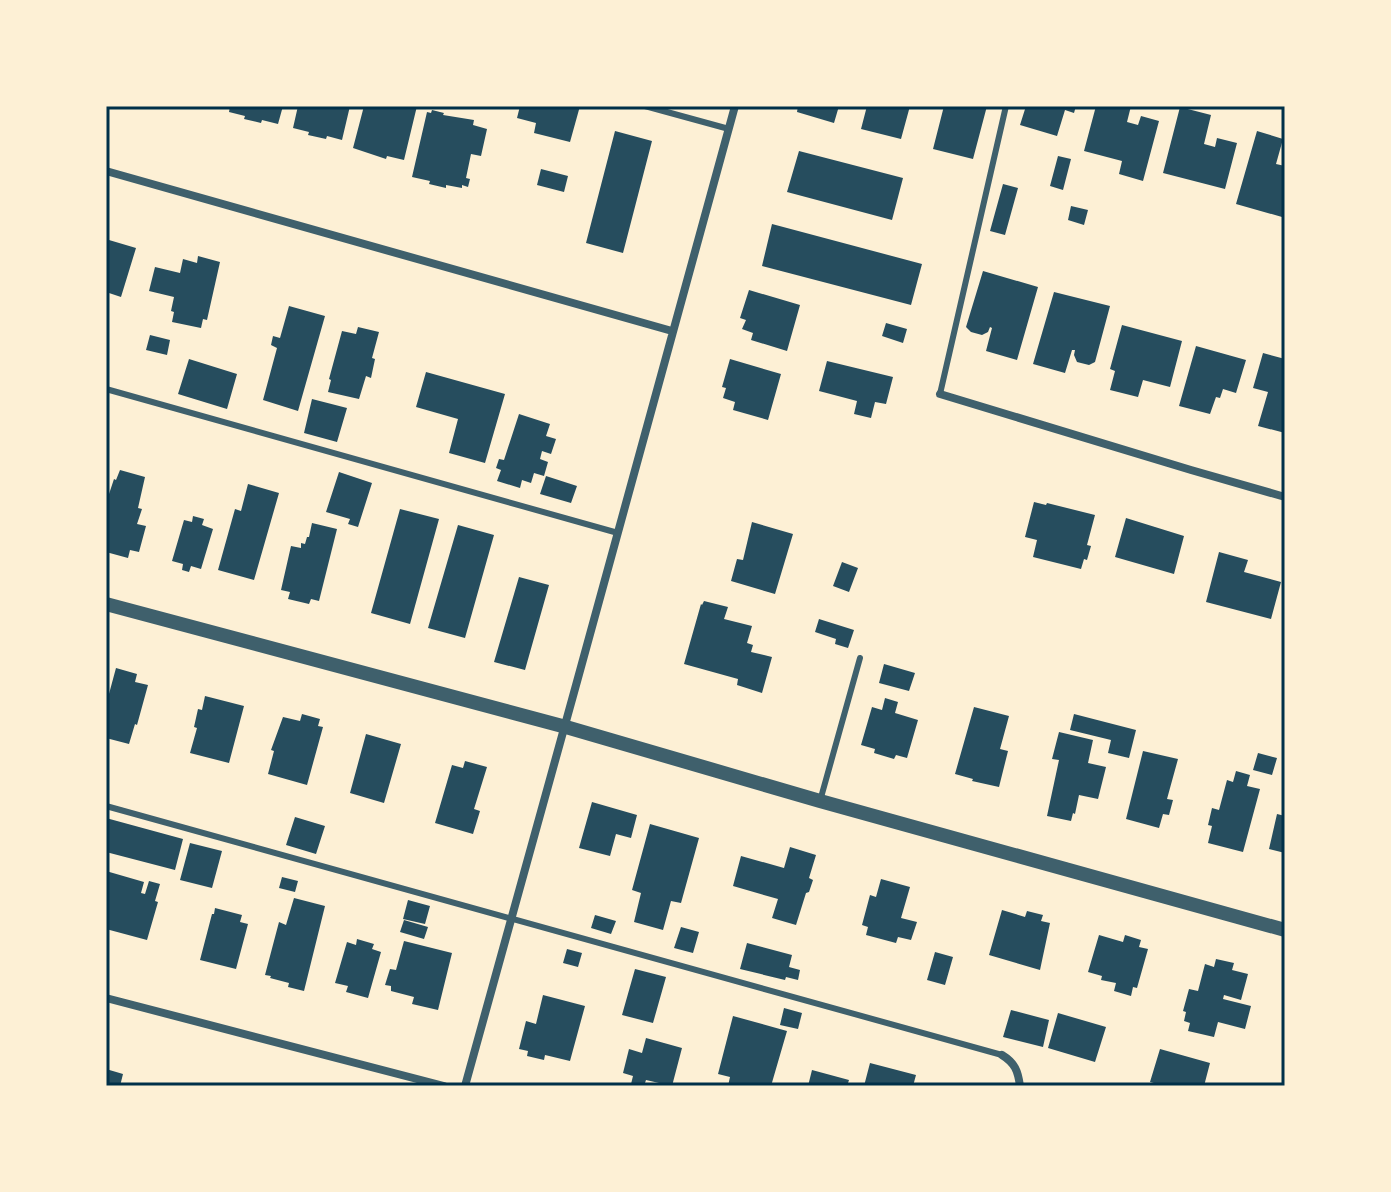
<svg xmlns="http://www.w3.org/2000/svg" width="1391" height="1192" font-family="Spectral,serif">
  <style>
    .building { fill: #264d5e }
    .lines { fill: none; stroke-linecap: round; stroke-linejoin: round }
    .service { stroke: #3f606c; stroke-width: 6 }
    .minor { stroke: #3f606c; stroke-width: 8 }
    .tertiary { stroke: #3f606c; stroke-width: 14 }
    .neatline { fill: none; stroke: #003049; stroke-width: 3 }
  </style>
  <rect width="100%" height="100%" fill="#fdf0d5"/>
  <path class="building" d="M230,106H283L278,124L262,120L261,123L244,119L245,116L229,112Z
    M298,106H350L342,140L327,136L326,139L308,135L309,132L293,128Z
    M364,106H417L404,160L387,156L386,159L353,148Z
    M520,106H580L570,142L534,133L536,123L517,118Z
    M798,106H839L834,123L797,112Z
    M867,106H910L901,139L861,129Z
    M944,106H987L973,159L933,149Z
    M1026,106H1076L1074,113L1065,110L1057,136L1020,125Z
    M1096,106H1131L1127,122L1138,125L1141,116L1159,121L1143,181L1119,174L1122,161L1084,151Z
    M1180,107L1211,115L1204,144L1215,147L1217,138L1237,143L1225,189L1163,173Z
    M432,110L444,113L443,115L474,120L473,125L487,129L481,156L471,154L466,178L470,179L468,187L462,185V188L446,185V188L429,184L430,181L412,177L427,112L431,113Z
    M615,131L652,141L623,253L586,243Z
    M1257,131L1283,139L1276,164L1285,166V208L1282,217L1236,204Z
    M799,151L903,178L892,220L787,192Z
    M1058,156L1071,159L1063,190L1050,186Z
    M541,169L568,176L564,192L537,185Z
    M1003,184L1018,188L1005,235L990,231Z
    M1071,206L1088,210L1084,225L1068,220Z
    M772,224L922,264L911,305L762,266Z
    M109,240L136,248L121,297L106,292V249Z
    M198,256L220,262L207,320L203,319L201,328L172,322L174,312L171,311L174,297L149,291L155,267L180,273L183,259L197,263Z
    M983,271L1038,287L1017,360L986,351L992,328L990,327L988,332L982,335L971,332L966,327Z
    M749,290L800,305L787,351L751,340L753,333L742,329L746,320L740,318Z
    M1054,292L1110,306L1095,362L1089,365L1077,362L1074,355L1075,350H1072L1065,373L1033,364Z
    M289,306L325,316L298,411L263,400L277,348L271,345L273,336L280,338Z
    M886,323L907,329L903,343L882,336Z
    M1122,325L1182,341L1170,387L1143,380L1138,397L1110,390L1115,371L1110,369Z
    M358,327L379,332L372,358L375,359L371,378L366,376L359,399L328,392L331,380L329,379L342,331L356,334Z
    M150,335L170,340L167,355L146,350Z
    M1196,346L1246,360L1236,393L1223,389L1220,398L1216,397L1210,414L1179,406Z
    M1263,353L1285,359V433L1258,426L1268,392L1253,388Z
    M189,359L237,374L227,409L178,394Z
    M730,359L781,374L768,420L733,410L735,402L723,398L726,388L722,387Z
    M827,361L893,377L886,404L875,402L871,418L854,414L857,401L819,391Z
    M426,372L505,394L485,463L449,453L458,419L416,407Z
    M312,399L347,408L337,442L304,433Z
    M519,414L550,424L546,436L556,439L551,454L542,451L540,459L548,462L544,476L534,473L531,483L522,480L520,488L497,481L501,470L496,468L499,459L504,460Z
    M120,470L145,477L138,508L142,509L137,524L146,526L139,552L130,550L128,558L106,552V497H108L114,479L116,480Z
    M339,472L372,483L358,527L348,524L350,519L326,512Z
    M546,476L577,486L571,503L540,494Z
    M248,484L279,493L254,580L218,570L235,509L241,511Z
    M1034,502L1046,505L1047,503L1095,515L1087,545L1091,546L1087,560L1084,559L1081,569L1033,557L1037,540L1025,537Z
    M400,509L439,519L410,624L371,613Z
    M193,516L204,519L202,525L213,529L201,569L191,566L189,572L182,570L183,564L172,561L184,520L192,522Z
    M1126,518L1184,536L1174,574L1115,557Z
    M752,522L793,534L775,594L731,581L737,559L743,560Z
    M312,523L337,529L319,601L311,599L309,604L288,599L290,592L281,590L291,546L301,548V543L305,544L307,537H309Z
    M458,525L494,535L465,638L428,628Z
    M1219,552L1248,560L1244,572L1281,582L1271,619L1206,602Z
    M842,562L858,568L849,592L833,586Z
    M519,577L549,585L525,670L494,662Z
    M704,601L728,607L724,619L752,626L747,643L753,645L751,652L772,657L762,693L737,685L738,679L684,664L701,604L702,605Z
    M819,619L854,630L848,648L835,644L836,639L815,632Z
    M884,664L915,673L909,691L879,683Z
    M116,668L137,674L135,682L148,685L137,725L135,724L129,744L106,738V705Z
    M205,696L244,706L229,763L190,753L197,728L194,727L198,709L202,710Z
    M885,698L898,702L895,713L918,720L907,758L896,755L894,759L874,753L875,749L861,745L872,707L882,710Z
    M974,707L1009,716L1000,749L1008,751L999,787L972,781L973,779L955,774Z
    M302,714L320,719L318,726L323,727L307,785L268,774L274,751L271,750L283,717L300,721Z
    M1074,714L1136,730L1129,758L1108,753L1111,740L1070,730Z
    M1059,732L1093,740L1088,763L1106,767L1098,799L1079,795L1075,814L1073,813L1071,821L1047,816L1059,760L1052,759Z
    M366,734L401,744L384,803L350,793Z
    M1143,751L1178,759L1167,799L1173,800L1169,815L1163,814L1159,828L1126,819Z
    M1258,753L1277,758L1272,775L1253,770Z
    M465,761L487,767L474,809L480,811L473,834L435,823L452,765L463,768Z
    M1236,771L1250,775L1247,786L1260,789L1243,852L1208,843L1212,826L1208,825L1212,808L1219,810L1227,780L1233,782Z
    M592,802L637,815L631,838L616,834L610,856L579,848Z
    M1277,814L1285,816V853L1269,849Z
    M295,817L325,826L316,854L286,845Z
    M106,818L183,839L175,870L106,852Z
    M650,824L699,838L681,903L671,901L663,930L634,922L641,893L632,890Z
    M190,843L222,851L212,888L180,880Z
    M790,847L816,855L809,878L813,880L809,892L806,893L796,925L772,918L778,899L733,886L741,856L784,868Z
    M106,871L144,882L141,893L145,894L149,881L160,884L155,901L158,902L147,940L106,929Z
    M282,877L298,881L295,892L279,888Z
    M881,879L910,887L901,918L917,922L911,940L898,937L896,943L866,935L868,927L862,925L870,895L876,897Z
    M294,898L325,906L304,991L288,987L289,983L270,978L271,976L265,975L279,922L286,925Z
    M408,900L430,906L425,924L403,919Z
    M215,908L242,915L240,922L248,924L236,969L200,960L212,914H214Z
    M1002,910L1025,917L1027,911L1043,915L1041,921L1050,923L1040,970L989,955Z
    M595,915L616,921L611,934L591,928Z
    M404,920L428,927L424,939L400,932Z
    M681,927L699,932L693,953L674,948Z
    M1099,935L1123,942L1125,935L1141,940L1139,947L1148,949L1137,988L1133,987L1131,996L1114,991L1116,983L1101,980L1102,976L1088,972Z
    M357,939L374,944L372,949L381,952L368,998L346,992L348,986L335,983L347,942L356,945Z
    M404,941L452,953L438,1010L412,1004L414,997L391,991V986L385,985L390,969L396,970Z
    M747,943L792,955L789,967L800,970L798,980L786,977L785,980L740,969Z
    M567,949L582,953L578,967L563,963Z
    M935,952L953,957L945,985L927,980Z
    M1216,959L1234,963L1232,970L1248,974L1241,1000L1224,995L1223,999L1251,1006L1245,1029L1218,1022L1214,1037L1188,1031L1190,1023L1184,1021L1186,1012L1183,1011L1189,989L1198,991L1205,964L1214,967Z
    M635,969L666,977L653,1023L622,1015Z
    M543,995L585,1006L570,1061L545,1055L544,1060L527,1056L528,1051L519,1049L526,1021L536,1024Z
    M784,1008L802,1013L798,1029L780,1025Z
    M1011,1010L1049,1020L1043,1047L1003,1037Z
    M1058,1013L1106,1027L1095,1062L1048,1048Z
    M733,1016L787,1031L771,1086H728L730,1077L718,1074Z
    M646,1038L682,1048L672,1086L646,1080L644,1086L631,1084L633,1076L623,1073L629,1049L642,1053Z
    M1160,1049L1210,1063L1204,1086H1165L1150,1082Z
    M870,1063L916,1075L913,1086H864Z
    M106,1069L123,1074L120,1086H106Z
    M812,1070L849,1080L847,1086H808Z"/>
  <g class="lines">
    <path class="service" d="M645,106L729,129
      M106,389L618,533
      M940,394L1006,106
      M820,801L860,658
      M106,806L1002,1055"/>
    <path class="minor" d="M106,171L672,331
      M940,394L1191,470L1285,497
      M106,998L444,1086
      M1002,1055C1015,1063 1018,1071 1020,1086
      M465,1086C557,760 644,432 735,106"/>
    <path class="tertiary" d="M106,604L566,727L820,801L1285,930"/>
  </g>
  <rect width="1391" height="1192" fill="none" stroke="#fdf0d5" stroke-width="216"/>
  <rect x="108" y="108" width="1175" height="976" class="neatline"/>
</svg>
